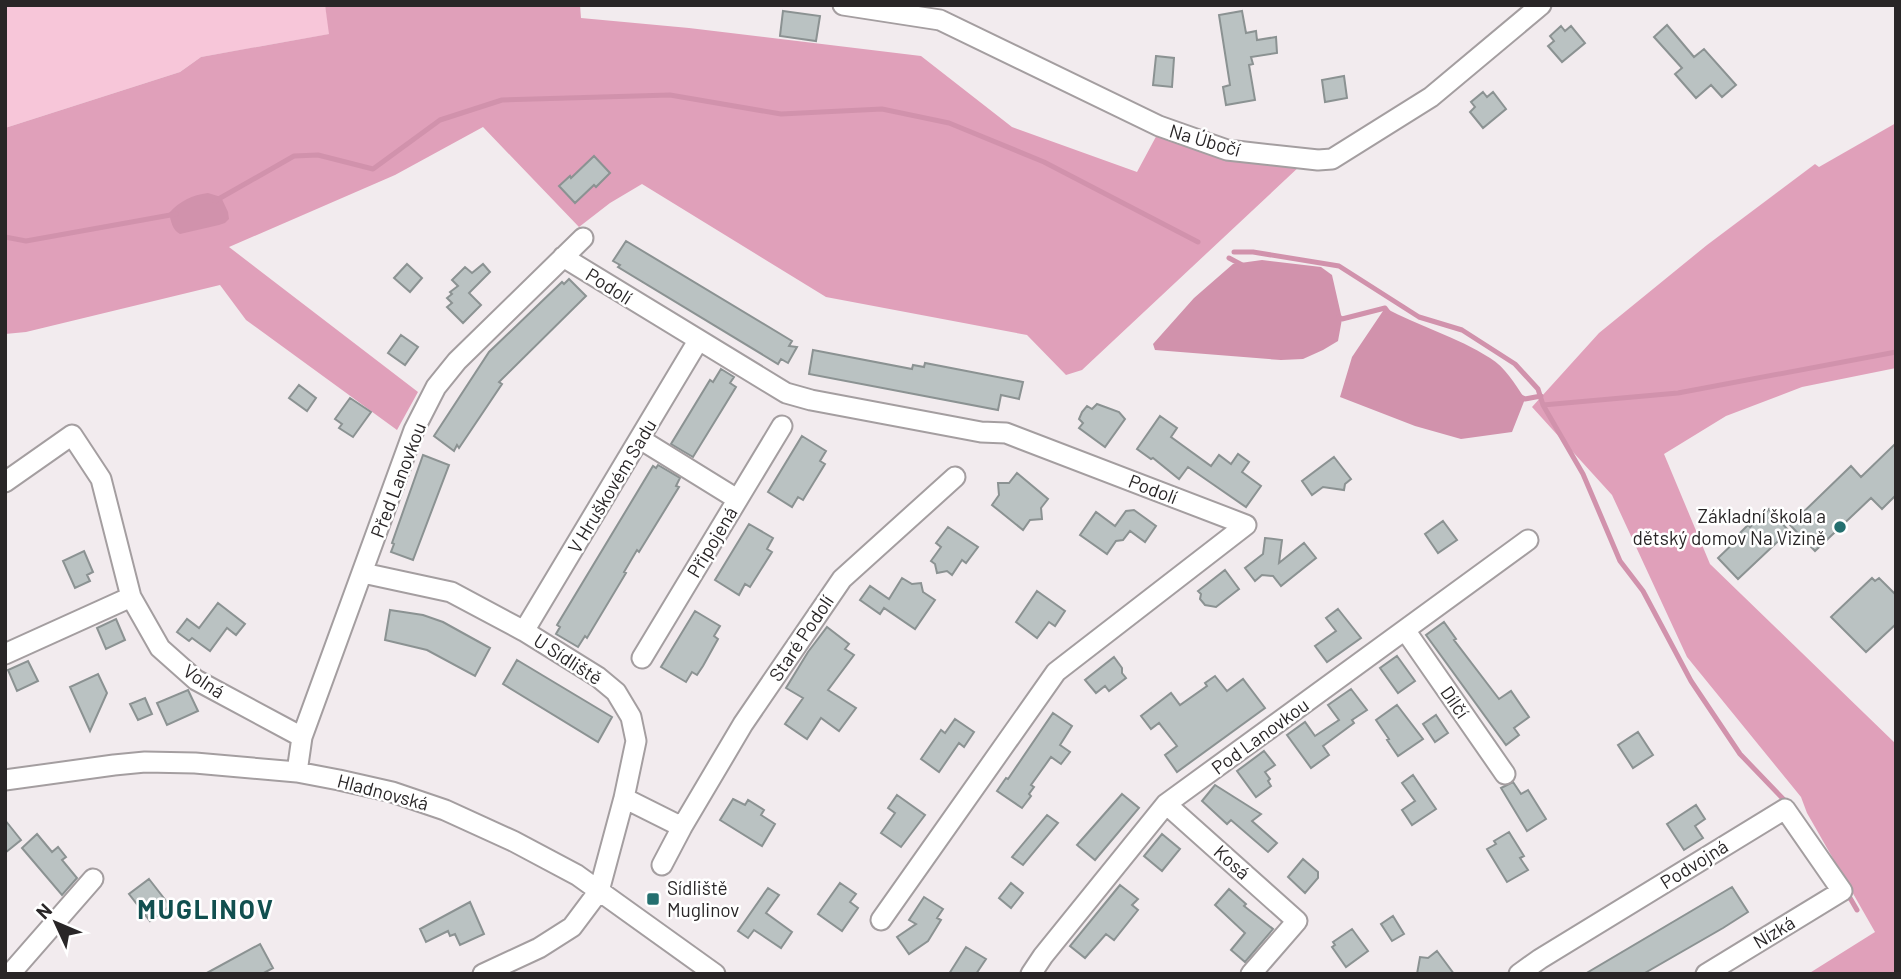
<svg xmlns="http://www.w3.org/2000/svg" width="1901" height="979" font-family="Barlow,sans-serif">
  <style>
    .green { fill: #f7c6d9 }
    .forest { fill: #e0a0ba }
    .water { fill: #d192ac }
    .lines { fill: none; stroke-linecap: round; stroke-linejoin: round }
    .stream { stroke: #d192ac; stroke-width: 5 }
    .building { fill: #bac2c2; stroke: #8b9292; stroke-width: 2 }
    .minor-casing { stroke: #a49ea0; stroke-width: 23 }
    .minor { stroke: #fff; stroke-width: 19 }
    .poi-dot { fill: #246f6f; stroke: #fff; stroke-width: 2.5 }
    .labels { text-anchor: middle; stroke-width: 5; stroke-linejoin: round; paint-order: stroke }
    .street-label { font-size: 19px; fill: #292627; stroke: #fff }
    .poi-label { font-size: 19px; fill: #292627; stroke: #fff; text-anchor: end }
    .district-label { font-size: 26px; font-weight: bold; letter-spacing: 2px; fill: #114f4f; stroke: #fff }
  </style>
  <rect width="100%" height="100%" fill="#f2ebee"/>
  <path class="green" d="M5,5H325L330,34L201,57L180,72L5,128Z"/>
  <path class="forest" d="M325,5H580L581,18L689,28L921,56L1012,127L1137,172L1159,131L1301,165L1082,370L1066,375L1027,335L826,297L642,184L610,203L579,227L483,127L395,175L229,247L418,392L397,430L246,320L220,285L26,332L5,334V128L180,72L201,57L329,34Z
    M1896,123V368L1802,387L1726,416L1664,454L1710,564L1896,744V974H1808L1875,932L1807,813L1801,797L1687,657L1612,495L1532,407L1599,333L1707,245L1815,164L1819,167Z"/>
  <path class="water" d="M208,193L221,197L228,212L229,219L225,223L219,225L180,234C172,230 171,221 169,213C180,201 192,195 208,193Z
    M1262,260L1321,267L1332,275L1342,319L1338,341L1323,350L1303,359L1281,360L1155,350L1153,344L1194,298L1233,264Z
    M1385,308C1419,326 1457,337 1490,358C1505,367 1515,384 1525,399L1512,432L1461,439L1415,426L1340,397L1352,357Z"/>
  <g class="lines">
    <path class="stream" d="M215,201L294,156L318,155L373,169L440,120L502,100L670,95L781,114L882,109L949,123L1044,162L1198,242
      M5,237L26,241L176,214
      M1234,252H1253L1339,266L1419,317L1462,330L1515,364L1538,389L1543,405L1678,393L1896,352
      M1229,258L1244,266
      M1339,317L1342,319L1385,308L1388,312
      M1521,397L1525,399L1541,396
      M1543,405L1583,474L1620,561L1643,591L1691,681L1740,754L1789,805
      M1846,891L1857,910"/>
  </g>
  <path class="building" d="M783,11L820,16L816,41L780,36Z
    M1242,11L1246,33L1256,31L1257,40L1276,37L1277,53L1251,57L1253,64L1249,65L1255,100L1226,105L1223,87L1230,85L1219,15Z
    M1667,25L1694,57L1704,49L1736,85L1722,97L1711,85L1696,98L1675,74L1682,68L1654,37Z
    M1561,26L1565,31L1571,26L1585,43L1562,62L1548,46L1554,41L1550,36Z
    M1156,56L1174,58L1172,87L1153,85Z
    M1344,76L1347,98L1325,102L1322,80Z
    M1483,92L1487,97L1493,92L1506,109L1483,128L1470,112L1475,107L1471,102Z
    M594,156L610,173L596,187L594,185L575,203L559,186L570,176L571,178Z
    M626,241L792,341L789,346L797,347L788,363L781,359L778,364L618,267L620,265L613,261Z
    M407,264L422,278L410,292L394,278Z
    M483,264L490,272L469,293L481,305L463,323L447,307L452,303L447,298L452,294L450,292L458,286L452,280L465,267L472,273Z
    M569,279L586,296L499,382L502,384L459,448L457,445L454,451L434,436L489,352L562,282L564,284Z
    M401,335L418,347L405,365L388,353Z
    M813,350L912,369L913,365L924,367L925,363L1023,382L1019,399L1001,395L998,410L809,374Z
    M721,369L734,377L730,383L736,387L693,457L671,444L710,380L713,382Z
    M299,385L316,398L307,411L289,398Z
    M350,398L371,412L353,437L339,428L342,424L335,419Z
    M1097,404L1119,412L1125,419L1105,447L1079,428L1083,423L1079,419L1082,412L1087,406L1092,409Z
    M1160,416L1177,428L1171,437L1211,466L1219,455L1231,464L1238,454L1249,462L1242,472L1261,486L1246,507L1188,467L1179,479L1153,458L1151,459L1137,449Z
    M802,436L826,451L820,461L825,464L803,500L798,497L792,507L768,492Z
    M1896,443V495L1882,509L1871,498L1815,551L1790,525L1851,466L1861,477Z
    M423,455L449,465L413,560L391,552L394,544L392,543Z
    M1334,457L1351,479L1345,484L1344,490L1323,487L1312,495L1302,481Z
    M658,465L680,478L676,486L679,487L639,552L637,550L624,572L626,573L587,638L585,636L578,647L556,634L560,627L557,625L653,466L656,468Z
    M1017,473L1048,499L1041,508L1042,519L1030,520L1023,530L992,505L999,495L998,483H1009Z
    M1769,509L1789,531L1738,579L1718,558L1740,537L1738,535L1748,525L1750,527Z
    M1134,510L1156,526L1145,542L1130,531L1123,540L1116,541L1107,554L1080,535L1096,512L1115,526L1126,511Z
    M1443,521L1457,540L1438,553L1425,534Z
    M749,524L773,538L767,549L772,552L750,587L745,584L739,595L715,580Z
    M948,527L978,547L966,563L962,560L952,575L947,571L937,573L935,564L931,561L941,547L936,543Z
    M1265,538L1282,540L1279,563L1304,543L1316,558L1281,586L1273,576L1262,575L1255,581L1245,568L1263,554Z
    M84,551L93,572L87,575L90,581L75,588L63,561Z
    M1225,570L1239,589L1216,607L1205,605L1200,599L1201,594L1198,591Z
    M902,578L912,584L921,583L923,592L935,600L915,629L884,608L880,614L860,600L870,586L889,599Z
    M1872,578L1875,581L1879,578L1896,595V624L1866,652L1831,617Z
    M1037,591L1065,611L1055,626L1049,622L1037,638L1016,622Z
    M218,603L245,624L236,635L227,628L210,651L192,638L189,641L177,632L187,619L199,628Z
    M1338,609L1361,638L1327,662L1315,646L1336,631L1326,618Z
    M390,610L423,615L443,622L490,648L475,676L427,650L385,640Z
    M695,611L720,626L714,636L718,639L703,666L697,675L692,672L686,682L661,667Z
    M116,619L125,640L106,649L97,628Z
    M1444,622L1456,639L1454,640L1499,699L1511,691L1529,717L1514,728L1519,735L1506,745L1426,635Z
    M827,627L849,644L845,649L854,655L828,690L856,708L839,731L821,718L807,739L785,724L803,698L786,688L808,652Z
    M1397,656L1415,681L1398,693L1380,668Z
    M1114,657L1122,668V673L1126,678L1109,691L1105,686L1096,693L1085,680Z
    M517,660L612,717L598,742L503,684Z
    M28,661L38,681L17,691L8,670Z
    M98,674L107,693L90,731L70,687Z
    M1215,676L1227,691L1243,679L1265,708L1177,772L1165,755L1177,746L1159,723L1151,729L1141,716L1171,693L1180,705L1207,686L1205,683Z
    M1351,689L1367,710L1352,720L1354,723L1323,746L1329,755L1311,768L1287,735L1305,722L1315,736L1339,720L1328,705Z
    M188,690L198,711L167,725L157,703Z
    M145,698L152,714L138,720L130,704Z
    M1397,705L1423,739L1398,756L1387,740L1389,739L1376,720Z
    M1053,713L1072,726L1060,745L1070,752L1061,764L1051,757L1031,785L1034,787L1029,794L1031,796L1022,808L997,791L1006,778L1008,779Z
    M1436,715L1448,733L1435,742L1423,724Z
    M955,719L974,732L964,747L959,743L939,772L921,759L941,730L945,733Z
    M1638,732L1653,755L1633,768L1618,745Z
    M1264,751L1275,765L1265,772L1270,779L1268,781L1271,786L1256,797L1237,771Z
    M1413,775L1436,809L1412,825L1402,810L1415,801L1402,783Z
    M1513,782L1521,794L1528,790L1546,819L1527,831L1501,788Z
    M1215,785L1261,814L1252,821L1277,843L1268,852L1231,820L1227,824L1202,801Z
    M1122,794L1139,808L1095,860L1077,845Z
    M897,795L925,815L901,847L881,833L895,813L888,808Z
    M733,799L745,805L748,800L764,810L761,815L775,824L762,846L720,820Z
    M1696,805L1705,819L1695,826L1703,838L1684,850L1667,824Z
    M1047,815L1058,823L1023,865L1012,857Z
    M5,820L21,840L5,853Z
    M1509,832L1524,856L1520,858L1528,870L1507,882L1487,849L1496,844L1494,841Z
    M37,834L52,852L58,847L66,857L62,860L77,878L62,895L22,848Z
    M1162,834L1180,849L1162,871L1144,856Z
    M1303,859L1318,872V878L1305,893L1288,877Z
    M149,879L170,906L150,921L129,894Z
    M840,883L856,894L850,902L858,908L842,931L818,914Z
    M1011,883L1023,893L1011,908L999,898Z
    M1120,885L1138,899L1132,905L1138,910L1114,940L1106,934L1085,958L1070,946Z
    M1732,887L1748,912L1723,928L1643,974H1585Z
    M768,888L779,895L766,913L792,932L781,948L754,930L748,938L738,931Z
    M1229,889L1246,904L1244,906L1273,929L1245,962L1231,950L1245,933L1215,905Z
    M924,897L943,909L937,918L941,920L928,941L909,954L897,937L916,924L909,920Z
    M470,902L484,934L460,945L455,934L450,936L448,931L426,942L420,929Z
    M1393,916L1404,934L1392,941L1381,924Z
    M1352,929L1368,951L1346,967L1332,947L1335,945L1333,942Z
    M260,944L273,968L262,974H205Z
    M966,947L986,959L976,974H949Z
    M1437,951L1454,974H1417L1420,957L1428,958Z"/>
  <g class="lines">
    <g class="minor-casing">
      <path id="minor" d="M843,5L940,20L1159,126L1227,150L1318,160L1332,159L1431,97L1541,5
        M563,257L786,393L811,400L981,432L1006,433L1246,525L1056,672L881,920
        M640,439L737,499
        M5,482L72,435L101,479L131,597L160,648L196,680L302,737
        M363,573L451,592L524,631L598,677L616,692L631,717L636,741L624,798L599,891L572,927L539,948L483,974
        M1405,630L1505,774
        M524,631L698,341
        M5,654L131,597
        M642,658L782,426
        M297,772L302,737L414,430L436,387L457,361L583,238
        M5,780L114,765L145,762L195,763L297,772L339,780L392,792L445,810L513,841L577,875L715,974
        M624,798L682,827
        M1166,804L1297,921L1251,974
        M662,865L682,827L743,724L842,579L955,477
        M10,974L93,879
        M1031,974L1043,956L1166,804L1528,540
        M1519,974L1540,959L1785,809L1842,891L1706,974"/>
    </g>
    <use href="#minor" class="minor"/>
  </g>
  <g class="poi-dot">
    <circle cx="1840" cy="527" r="7"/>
    <rect x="646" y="892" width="14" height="14" rx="3.5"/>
  </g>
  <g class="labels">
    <g class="street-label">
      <text transform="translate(1205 140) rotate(16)" y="7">Na Úbočí</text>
      <text transform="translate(609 286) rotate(32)" y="7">Podolí</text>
      <text transform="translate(398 480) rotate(-69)" y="7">Před Lanovkou</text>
      <text transform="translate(612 486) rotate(-59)" y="7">V Hruškovém Sadu</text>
      <text transform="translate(1153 489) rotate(21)" y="7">Podolí</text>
      <text transform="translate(712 542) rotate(-59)" y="7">Připojená</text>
      <text transform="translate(801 638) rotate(-56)" y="7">Staré Podolí</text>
      <text transform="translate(568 659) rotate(33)" y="7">U Sídliště</text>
      <text transform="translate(204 681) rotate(34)" y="7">Volná</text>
      <text transform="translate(1455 702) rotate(55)" y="7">Dílčí</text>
      <text transform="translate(1260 736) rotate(-36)" y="7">Pod Lanovkou</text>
      <text transform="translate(383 792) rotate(15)" y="7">Hladnovská</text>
      <text transform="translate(1232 862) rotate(42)" y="7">Kosá</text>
      <text transform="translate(1694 864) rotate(-32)" y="7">Podvojná</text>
      <text transform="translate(1774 932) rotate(-31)" y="7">Nízká</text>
    </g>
    <g class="poi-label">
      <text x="1826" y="523">Základní škola a<tspan x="1826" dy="22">dětský domov Na Vizině</tspan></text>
      <text x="667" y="895" text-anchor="start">Sídliště<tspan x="667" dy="22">Muglinov</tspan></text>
    </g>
    <g class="district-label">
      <text x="206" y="919">MUGLINOV</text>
    </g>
  </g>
  <rect width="1901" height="979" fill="none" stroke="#292627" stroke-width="14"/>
  <g transform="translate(56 923) rotate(314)" stroke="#ffffff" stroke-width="5" paint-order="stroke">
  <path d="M0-5L12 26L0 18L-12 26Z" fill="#292627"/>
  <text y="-10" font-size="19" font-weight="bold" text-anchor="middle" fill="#292627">N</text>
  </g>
</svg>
